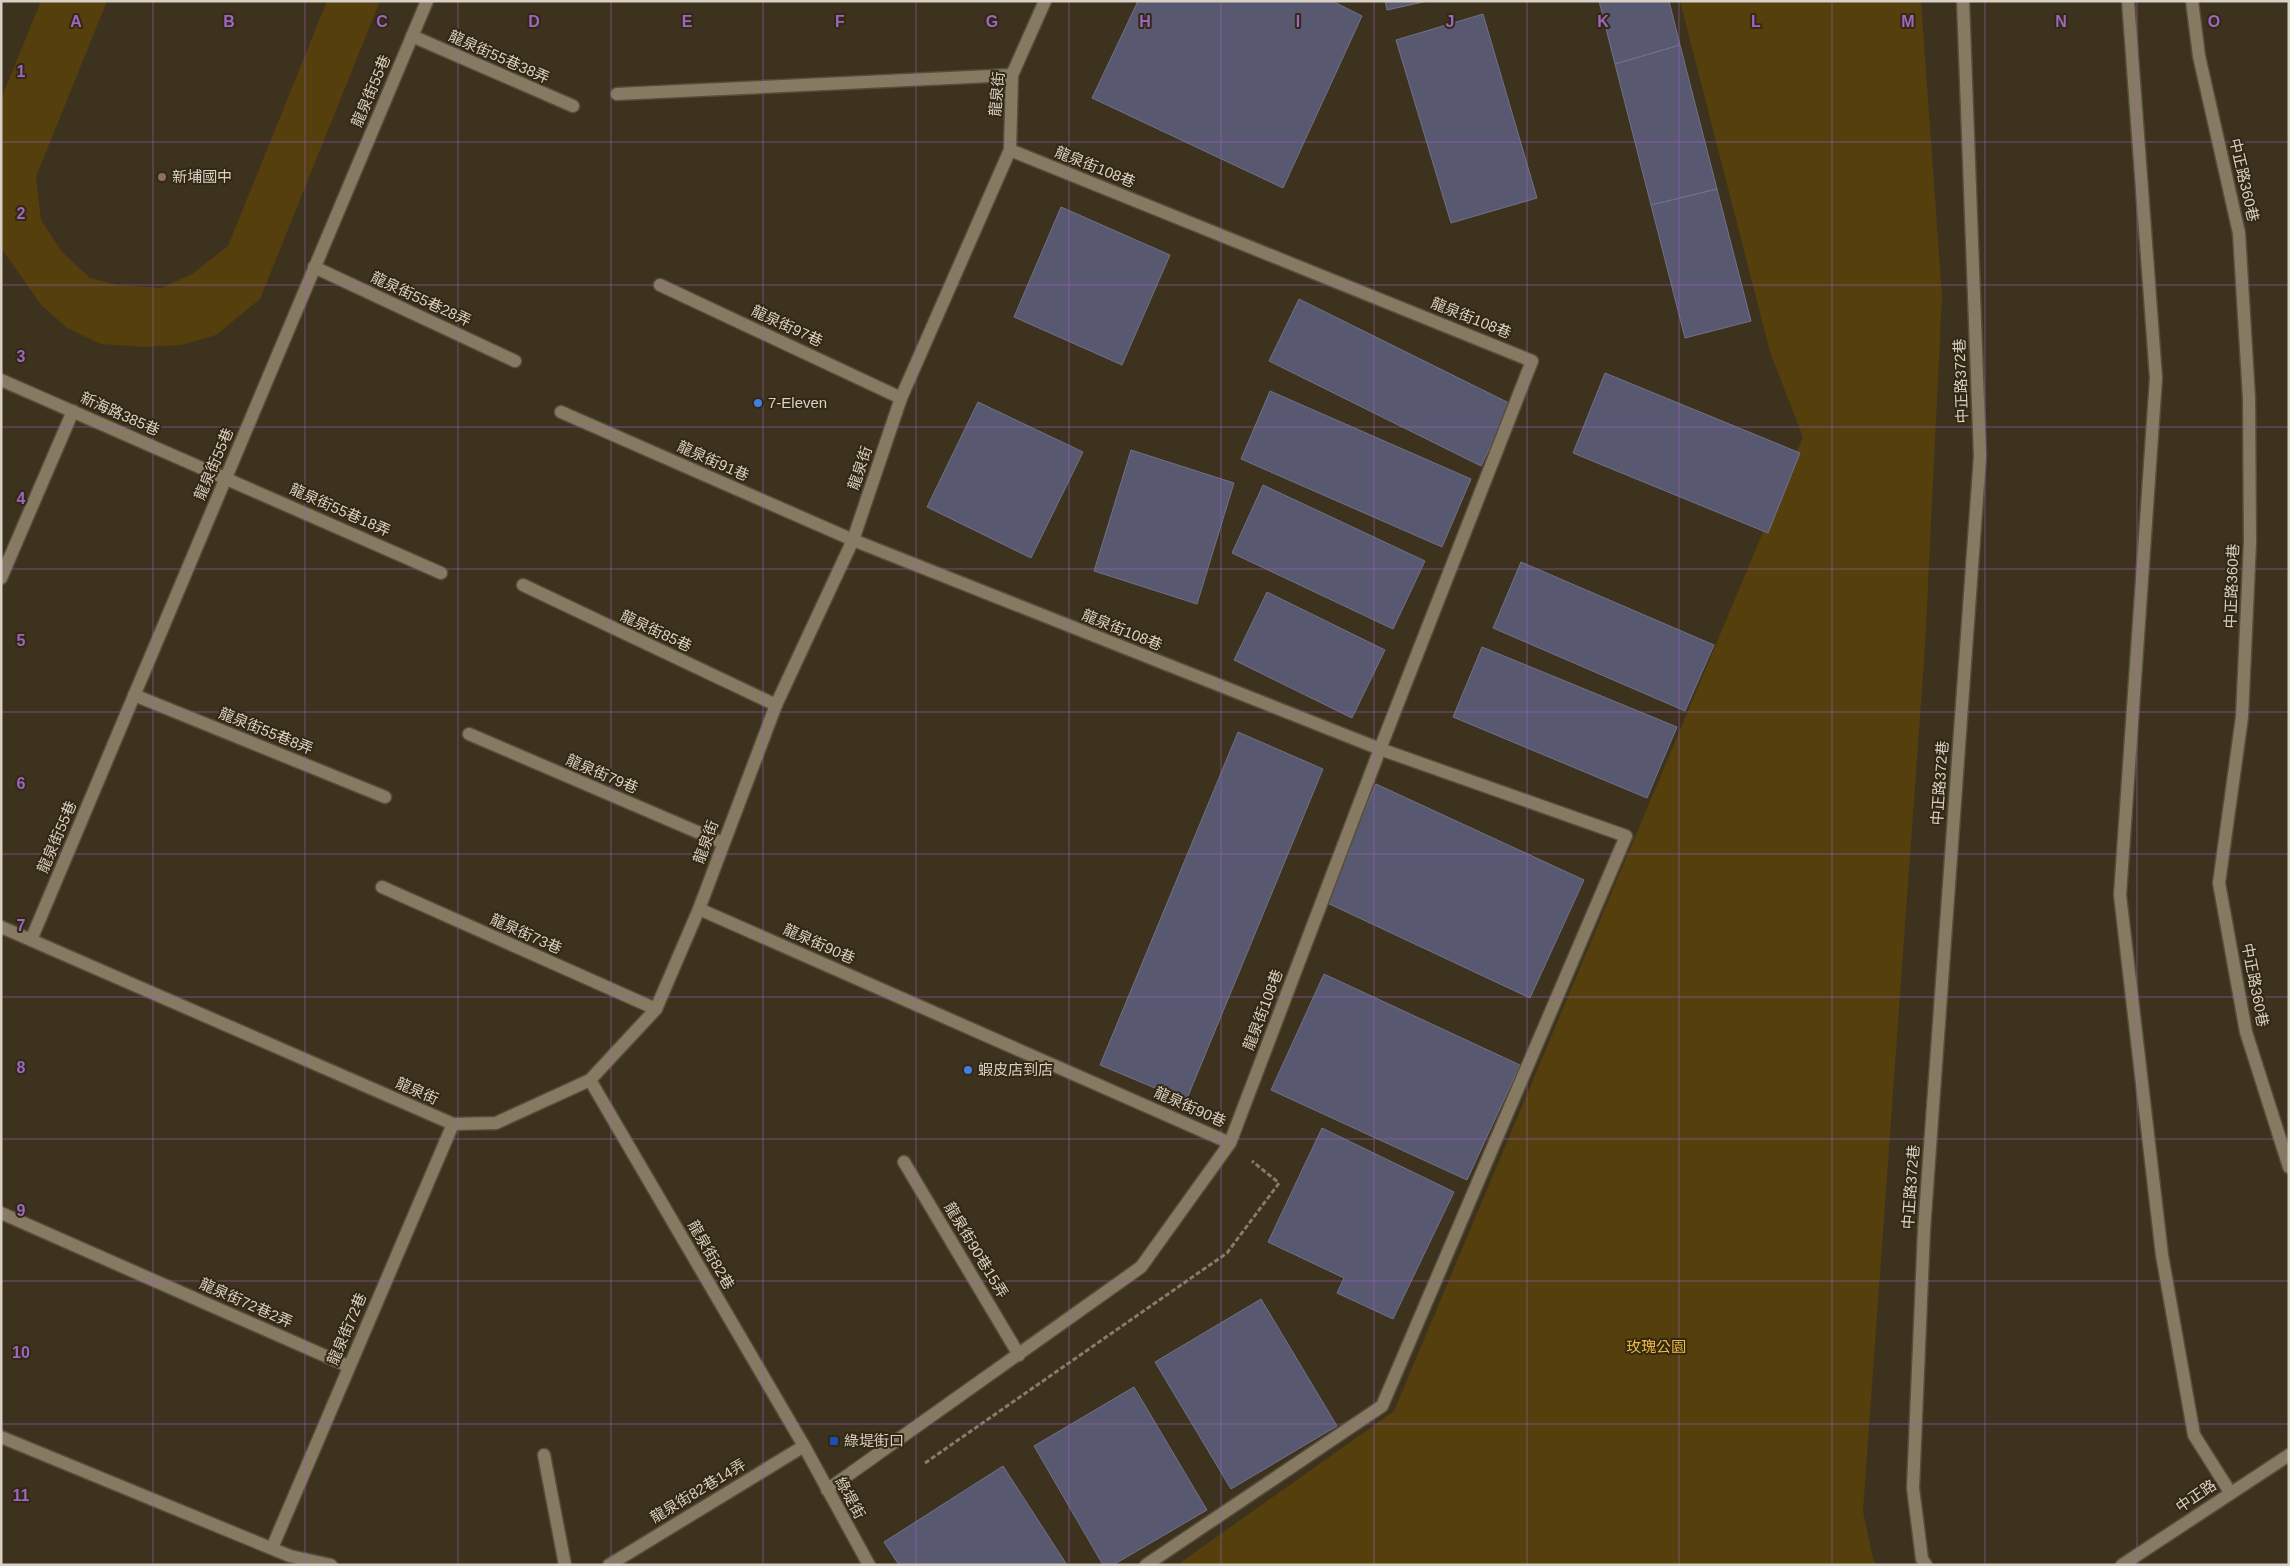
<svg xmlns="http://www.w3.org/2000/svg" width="2290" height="1566" font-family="Helvetica,'Noto Sans TC',sans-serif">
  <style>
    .green { fill: #553f0c }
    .building { fill: #585971; stroke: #707189 }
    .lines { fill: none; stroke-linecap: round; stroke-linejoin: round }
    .service-casing { stroke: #564d3b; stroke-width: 15 }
    .minor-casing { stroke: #564d3b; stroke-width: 15 }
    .secondary-casing { stroke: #564d3b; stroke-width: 15 }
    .path { stroke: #857c6b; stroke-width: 3; stroke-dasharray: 5 2.5; stroke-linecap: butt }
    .service { stroke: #877a63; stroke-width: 12 }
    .minor { stroke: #877a63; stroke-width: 12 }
    .secondary { stroke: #877a63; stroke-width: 12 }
    .grid { fill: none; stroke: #9c66c1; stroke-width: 1; stroke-opacity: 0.55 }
    .education-dot { fill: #8d6e63; stroke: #332813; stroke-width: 2 }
    .shop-dot { fill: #3f7fe0; stroke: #332813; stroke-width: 2 }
    .transit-dot { fill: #1a4fb4; stroke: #332813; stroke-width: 2 }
    .labels { text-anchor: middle; stroke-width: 4; stroke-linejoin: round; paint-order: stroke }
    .street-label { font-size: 15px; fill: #d8d1c5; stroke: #332813 }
    .poi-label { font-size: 15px; fill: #d8d1c5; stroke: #332813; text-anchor: start }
    .park-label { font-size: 15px; fill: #efb93f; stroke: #332813 }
    .grid-label { font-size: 16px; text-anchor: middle; font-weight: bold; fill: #9c66c1; stroke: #332813; stroke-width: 4; stroke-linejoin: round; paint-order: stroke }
  </style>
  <rect width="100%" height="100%" fill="#3d321d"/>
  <path class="green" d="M41,1H107L36,177L41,220L62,252L90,278L117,285L161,288L192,274L228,246L327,1H380L260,299L216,335L181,345L145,347L101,344L67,328L42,306L1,248V99Z
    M1680,1H1921L1942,296L1925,647L1863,1511L1873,1559L1877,1565H1177L1394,1411L1803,437L1770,352Z"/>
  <path class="building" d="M1138,1H1332L1362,16L1283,188L1092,98Z
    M1385,1H1428L1387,10Z
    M1599,1H1669L1680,45L1615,64Z
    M1483,14L1537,198L1451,223L1396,40Z
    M1680,45L1717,189L1651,205L1615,64Z
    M1717,189L1751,321L1685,338L1651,205Z
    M1061,207L1170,255L1122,365L1014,317Z
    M1299,299L1511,404L1481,466L1269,361Z
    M1605,373L1800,453L1768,533L1573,453Z
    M1270,391L1471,479L1442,547L1241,459Z
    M978,402L1083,452L1031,558L927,507Z
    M1131,450L1234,483L1197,604L1094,571Z
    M1263,485L1425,561L1393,629L1232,553Z
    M1521,562L1714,645L1685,711L1493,628Z
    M1267,592L1385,650L1352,718L1234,660Z
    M1482,647L1677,727L1647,798L1453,717Z
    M1238,732L1323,769L1186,1101L1100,1065Z
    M1376,784L1584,880L1530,998L1323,901Z
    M1324,974L1520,1065L1467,1180L1271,1090Z
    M1322,1128L1454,1192L1393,1319L1337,1293L1344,1278L1268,1242Z
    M1261,1299L1337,1426L1231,1489L1155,1362Z
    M1134,1387L1207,1510L1113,1565H1103L1034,1446Z
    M1003,1466L1067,1565H899L884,1542Z"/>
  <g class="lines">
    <g class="service-casing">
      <path id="service" d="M2128,1L2156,378L2120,895L2162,1255L2194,1435L2230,1492
        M2192,1L2199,56L2239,233L2249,398L2250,542L2242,717L2219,883L2246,1032L2289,1167
        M412,36L573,106
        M617,94L1012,75
        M1010,150L1532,361L1380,749L1230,1143
        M314,267L515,361
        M660,285L901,398
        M1,380L441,573
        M561,412L853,540L1380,749L1626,836L1382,1406L1146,1565
        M1,578L73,411
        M523,585L776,705
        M134,695L385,797
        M469,734L723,843
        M382,887L656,1009
        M699,909L1230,1143L1141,1267L827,1490
        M590,1080L804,1446L869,1565
        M904,1162L1019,1355
        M1,1213L348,1366
        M1,1437L290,1556L331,1565
        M544,1455L565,1565
        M272,1548L453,1124
        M609,1565L804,1446"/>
    </g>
    <g class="minor-casing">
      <path id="minor" d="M1,927L453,1124L496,1123L590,1080L656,1009L699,909L776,705L853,540L901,398L1010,150L1012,75L1045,1
        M31,940L427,1
        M1926,1565L1922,1559L1913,1488L1924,1230L1980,456L1963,1"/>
    </g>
    <g class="secondary-casing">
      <path id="secondary" d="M2122,1565L2289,1455"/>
    </g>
    <path class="path" d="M925,1463L1227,1253L1279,1183L1252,1161"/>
    <use href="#service" class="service"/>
    <use href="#minor" class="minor"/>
    <use href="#secondary" class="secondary"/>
  </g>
  <path class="grid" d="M153,1V1565M305,1V1565M458,1V1565M611,1V1565M763,1V1565M916,1V1565M1069,1V1565M1221,1V1565M1374,1V1565M1527,1V1565M1679,1V1565M1832,1V1565M1985,1V1565M2137,1V1565M1,142H2289M1,285H2289M1,427H2289M1,569H2289M1,712H2289M1,854H2289M1,997H2289M1,1139H2289M1,1281H2289M1,1424H2289"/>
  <circle class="education-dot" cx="162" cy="177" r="5"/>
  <g class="shop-dot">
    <circle cx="758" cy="403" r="5"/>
    <circle cx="968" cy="1070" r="5"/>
  </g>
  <rect class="transit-dot" x="829" y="1436" width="10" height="10" rx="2.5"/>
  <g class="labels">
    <g class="street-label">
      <text transform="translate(499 57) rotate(24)" y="5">龍泉街55巷38弄</text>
      <text transform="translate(371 91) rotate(-67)" y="5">龍泉街55巷</text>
      <text transform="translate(997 94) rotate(-85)" y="5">龍泉街</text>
      <text transform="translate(1095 167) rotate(22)" y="5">龍泉街108巷</text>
      <text transform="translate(2244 180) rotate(77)" y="5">中正路360巷</text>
      <text transform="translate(421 299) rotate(25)" y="5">龍泉街55巷28弄</text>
      <text transform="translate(1471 318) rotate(22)" y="5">龍泉街108巷</text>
      <text transform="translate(787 326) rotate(25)" y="5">龍泉街97巷</text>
      <text transform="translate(1961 381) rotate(-92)" y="5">中正路372巷</text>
      <text transform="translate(120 414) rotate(24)" y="5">新海路385巷</text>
      <text transform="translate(713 461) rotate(24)" y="5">龍泉街91巷</text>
      <text transform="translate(214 464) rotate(-67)" y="5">龍泉街55巷</text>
      <text transform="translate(860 468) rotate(-71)" y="5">龍泉街</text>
      <text transform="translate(340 510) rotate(24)" y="5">龍泉街55巷18弄</text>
      <text transform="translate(2232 586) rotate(-88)" y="5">中正路360巷</text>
      <text transform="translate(1122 630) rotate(22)" y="5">龍泉街108巷</text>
      <text transform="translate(656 631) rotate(25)" y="5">龍泉街85巷</text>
      <text transform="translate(266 731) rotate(22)" y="5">龍泉街55巷8弄</text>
      <text transform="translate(602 774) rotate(23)" y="5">龍泉街79巷</text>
      <text transform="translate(1940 783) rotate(-86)" y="5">中正路372巷</text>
      <text transform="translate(57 837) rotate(-67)" y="5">龍泉街55巷</text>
      <text transform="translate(706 842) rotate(-70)" y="5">龍泉街</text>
      <text transform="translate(526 934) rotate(24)" y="5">龍泉街73巷</text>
      <text transform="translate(819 944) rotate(24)" y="5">龍泉街90巷</text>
      <text transform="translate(2255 985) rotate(79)" y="5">中正路360巷</text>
      <text transform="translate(1263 1010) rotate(-69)" y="5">龍泉街108巷</text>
      <text transform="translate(417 1091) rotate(24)" y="5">龍泉街</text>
      <text transform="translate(1190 1107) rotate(24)" y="5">龍泉街90巷</text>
      <text transform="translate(1911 1187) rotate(-86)" y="5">中正路372巷</text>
      <text transform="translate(976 1250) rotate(59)" y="5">龍泉街90巷15弄</text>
      <text transform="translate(711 1255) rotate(60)" y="5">龍泉街82巷</text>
      <text transform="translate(246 1303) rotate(24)" y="5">龍泉街72巷2弄</text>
      <text transform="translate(347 1329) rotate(-67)" y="5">龍泉街72巷</text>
      <text transform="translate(698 1491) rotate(-31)" y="5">龍泉街82巷14弄</text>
      <text transform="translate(2196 1496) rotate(-34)" y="5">中正路</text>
      <text transform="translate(850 1498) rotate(61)" y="5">綠堤街</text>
    </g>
    <g class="poi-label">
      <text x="172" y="182">新埔國中</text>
      <text x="768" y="408">7-Eleven</text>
      <text x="978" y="1075">蝦皮店到店</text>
      <text x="844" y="1446">綠堤街口</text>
    </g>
    <g class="park-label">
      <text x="1656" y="1352">玫瑰公園</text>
    </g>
  </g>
  <g class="grid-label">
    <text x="76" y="27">A</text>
    <text x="229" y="27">B</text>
    <text x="382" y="27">C</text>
    <text x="534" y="27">D</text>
    <text x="687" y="27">E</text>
    <text x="840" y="27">F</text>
    <text x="992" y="27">G</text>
    <text x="1145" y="27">H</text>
    <text x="1298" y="27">I</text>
    <text x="1450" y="27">J</text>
    <text x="1603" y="27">K</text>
    <text x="1756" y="27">L</text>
    <text x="1908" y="27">M</text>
    <text x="2061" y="27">N</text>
    <text x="2214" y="27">O</text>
    <text x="21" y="77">1</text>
    <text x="21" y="219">2</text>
    <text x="21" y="362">3</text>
    <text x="21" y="504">4</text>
    <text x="21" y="646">5</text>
    <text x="21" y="789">6</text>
    <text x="21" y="931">7</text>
    <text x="21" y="1073">8</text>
    <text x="21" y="1216">9</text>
    <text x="21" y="1358">10</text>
    <text x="21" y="1501">11</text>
  </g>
  <rect width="2290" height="1566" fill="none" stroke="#d8d1c5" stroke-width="5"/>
</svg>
